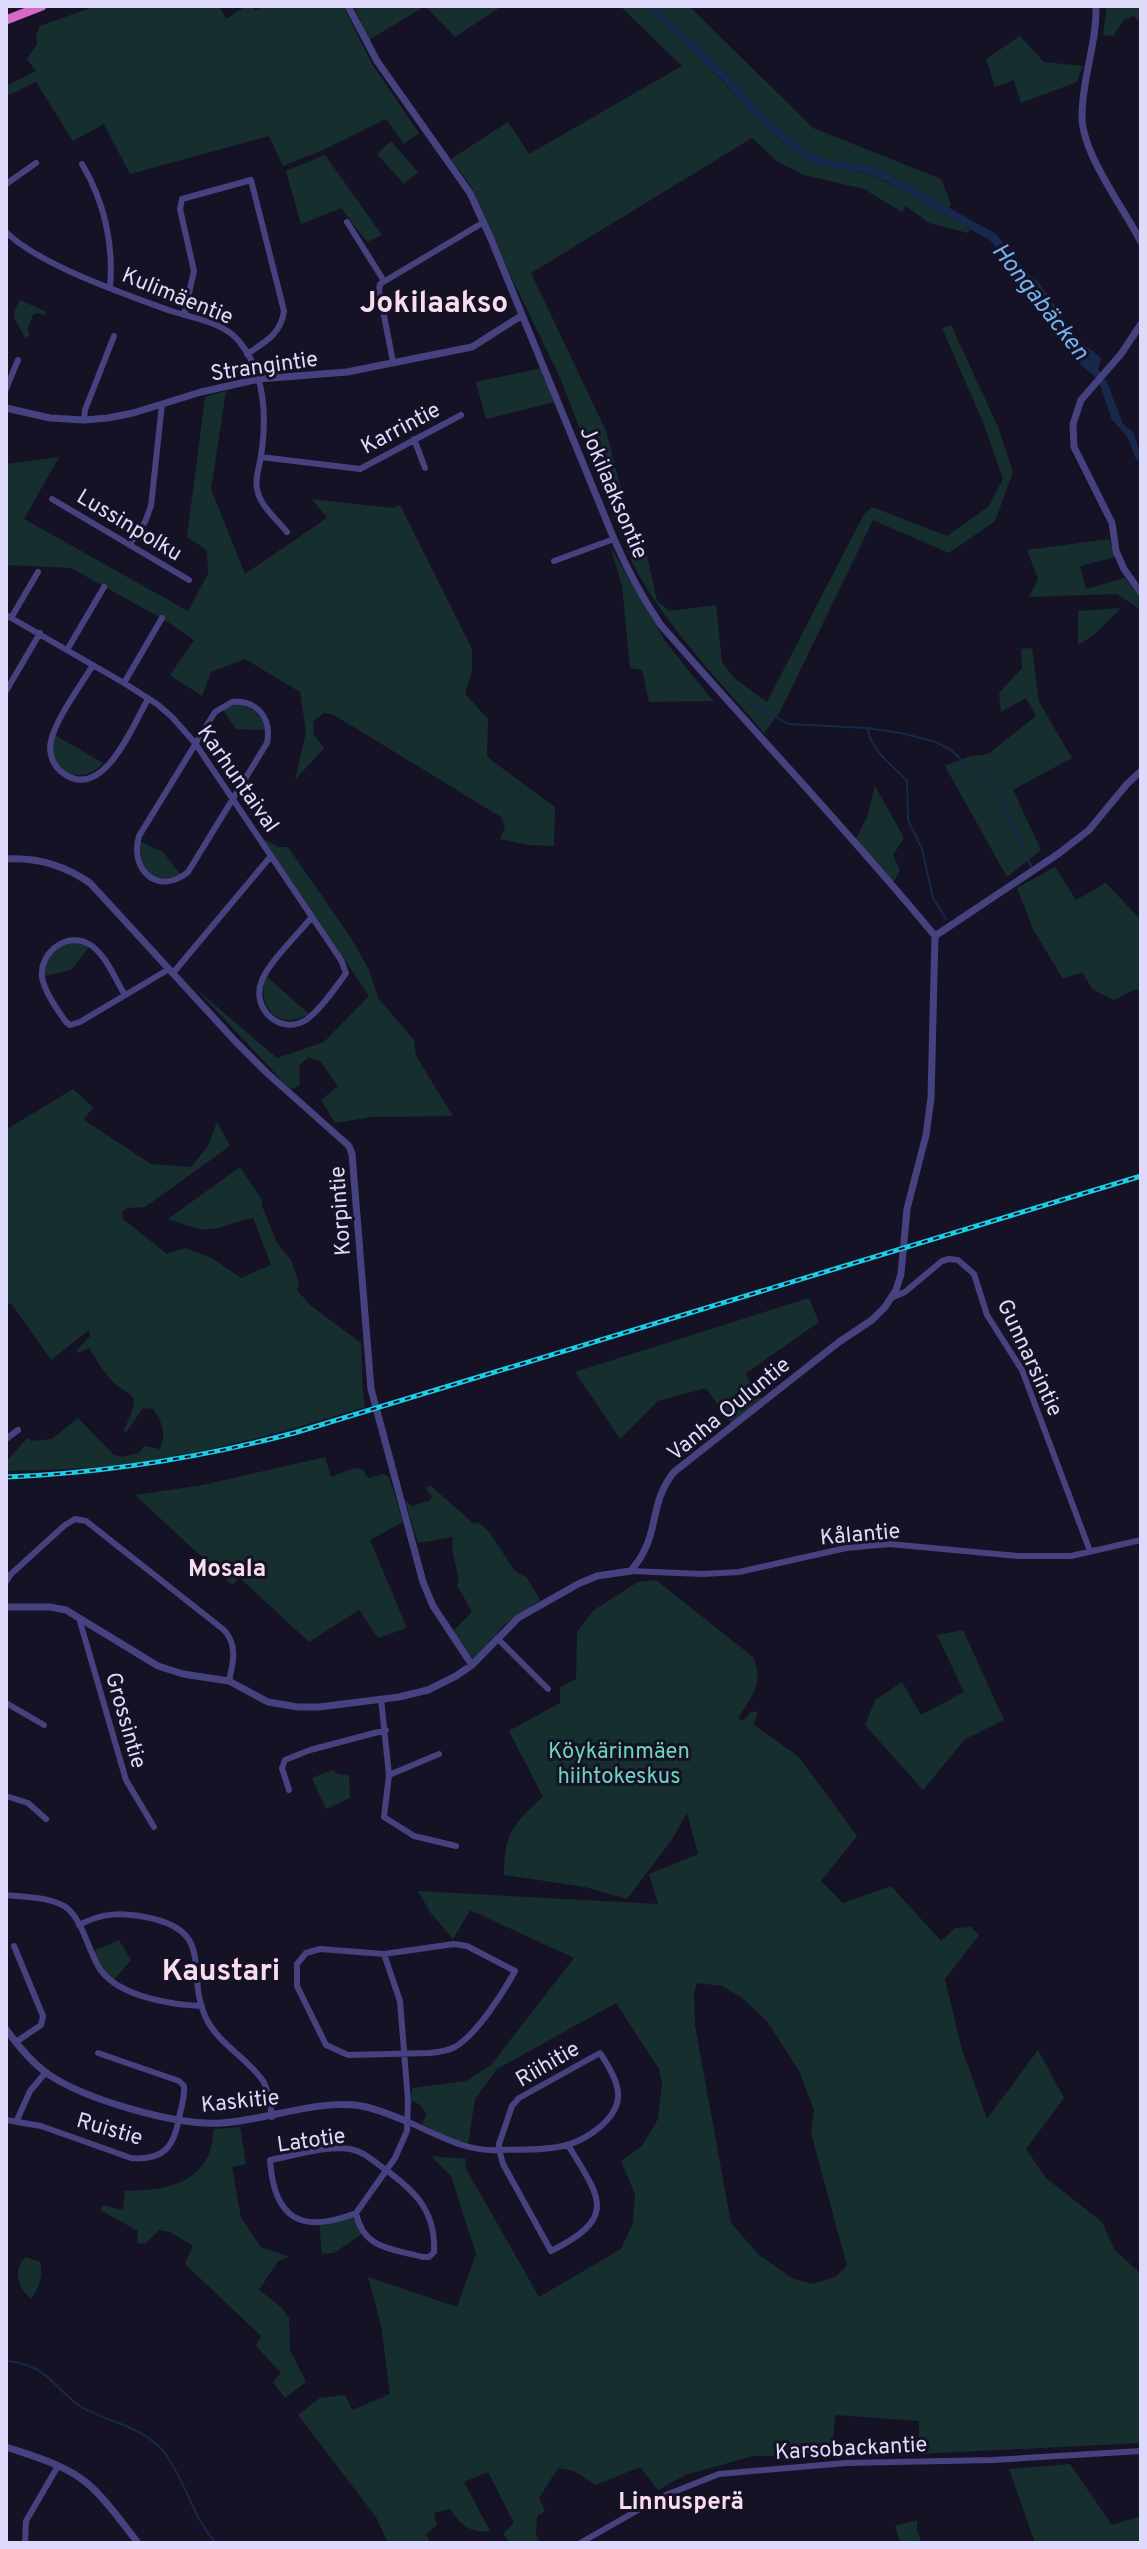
<svg xmlns="http://www.w3.org/2000/svg" width="1147" height="2549" font-family="Overpass,sans-serif">
  <style>
    .green { fill: #162f2e; fill-rule: evenodd }
    .water { fill: #16294b }
    .lines { fill: none; stroke-linecap: round; stroke-linejoin: round }
    .stream { stroke: #16294b; stroke-width: 2 }
    .minor { stroke: #46427f; stroke-width: 6 }
    .tertiary { stroke: #46427f; stroke-width: 7 }
    .trunk { stroke: #d867c9; stroke-width: 9 }
    .rail-casing { stroke: #1acee7; stroke-width: 5 }
    .rail { stroke: #161225; stroke-width: 2; stroke-dasharray: 6; stroke-linecap: butt }
    .labels { text-anchor: middle; stroke-width: 6; stroke-linejoin: round; paint-order: stroke }
    .street-label { font-size: 22px; fill: #dfdafb; stroke: #161225 }
    .park-label { font-size: 22px; fill: #6dd4bd; stroke: #161225 }
    .water-label { font-size: 24px; font-style: italic; fill: #73b3f0; stroke: #161225 }
    .neighbourhood-label { font-size: 24px; font-weight: bold; fill: #fbdcef; stroke: #161225 }
    .district-label { font-size: 30px; font-weight: bold; fill: #fbdcef; stroke: #161225 }
  </style>
  <rect width="100%" height="100%" fill="#161225"/>
  <path class="green" d="M96,6H219L226,19L246,6H255L254,10L267,6H343L372,64L419,133L404,144L386,119L323,150L283,166L269,136L130,174L104,124L73,141L36,82L9,95L6,86L36,71L27,59L37,44L36,35L40,26Z
    M354,6H502L455,37L425,6L369,40Z
    M620,6H646C672,30 697,55 721,80C749,108 773,139 807,159C825,170 847,167 866,174C903,187 936,209 970,228L968,233L929,223L906,206L902,212L864,189L804,175L778,162L752,138L531,273L606,431L630,523L647,556L657,601L670,611L716,605L722,662L734,678L767,702L864,514L872,507L947,536L988,507L1003,479L983,422L942,328L951,325L998,427L1013,472L995,521L949,553L873,520L780,712L764,733C718,679 667,628 634,566L558,373L511,277L471,186L451,159L508,122L529,154L682,66Z
    M656,6H689L813,128L941,179L951,204L949,208L878,168L824,159L805,151L776,126L699,45L676,28Z
    M1107,6H1140L1141,23L1134,16L1124,20L1113,36L1103,35Z
    M1020,36L1044,62L1083,66L1077,82L1021,103L1014,80L995,87L986,59Z
    M391,141L418,172L404,184L377,154Z
    M325,155L382,235L367,242L341,208L301,224L286,171Z
    M20,300L47,312L44,315L37,313L33,315L27,330L30,334L25,339C19,321 7,320 20,300Z
    M542,368L554,402L486,419L476,382Z
    M226,391L211,489L245,574L327,518L312,499L392,508L400,505L472,649V671L465,694L488,719L487,757L555,807L554,846L529,845L500,839L505,827L501,817L334,715L324,713L313,721L314,735L324,748L295,780L306,732L300,692L245,659L211,672L202,696L170,675L194,640L168,622L71,568L9,565L6,569V464L59,457L24,519L188,611L208,574L207,550L187,537L205,397Z
    M1109,539L1115,557L1080,566L1086,589L1125,578L1141,600V610L1117,594L1029,597L1038,579L1027,550Z
    M610,546L665,641L713,701L649,702L642,670L630,668L622,586Z
    M1121,608L1094,635L1078,645V611Z
    M1032,648L1039,702L1072,758L1013,790L1041,850L1007,877L945,766L967,757L988,754L1036,716L1026,698L1001,712L999,693L1022,668L1021,649Z
    M237,704C254,708 260,714 266,730L236,729L222,708Z
    M55,735L103,763C80,790 43,768 55,735Z
    M875,786L904,838L893,855L900,870L892,885L855,841L867,817Z
    M262,838L278,847H288L351,938L369,970L378,998L414,1040L416,1056L453,1116L371,1117L335,1123L321,1100L338,1086L320,1061L308,1057L299,1066L300,1085L292,1089L288,1087L196,989L277,1058L324,1042L369,996Z
    M140,841L163,852L181,875C148,884 141,872 140,841Z
    M1055,867L1076,900L1106,883L1141,920V993L1136,989L1114,1000L1093,990L1082,972L1063,979L1033,929L1017,888Z
    M79,942L90,946L71,970L44,976C46,952 57,945 79,942Z
    M266,976L309,1014C278,1032 256,1007 266,976Z
    M73,1089L93,1107L84,1120L151,1164L191,1167L208,1146L217,1122L230,1146L145,1207L128,1208L122,1212L123,1219L167,1254L185,1248L212,1258L241,1278L271,1265L253,1218C236,1220 217,1232 200,1229C189,1227 178,1222 168,1219L240,1167L262,1200V1206L277,1243L291,1260L299,1283L297,1290L310,1305L361,1343L363,1394L365,1407C284,1432 201,1455 116,1465C79,1469 43,1470 6,1471V1462L27,1438L31,1441L52,1439L78,1418L114,1455L122,1457L139,1453L144,1446L160,1449C167,1433 162,1422 153,1409L143,1408L127,1431L123,1432C145,1385 131,1404 107,1375C100,1367 95,1357 89,1348L78,1353L77,1350L90,1336L89,1330L51,1360L11,1303L6,1306V1124L9,1128Z
    M809,1298L819,1322L745,1374L762,1400L731,1423L706,1388L658,1401L620,1439L575,1372Z
    M325,1457L331,1477L354,1468L363,1470L368,1478L383,1474L389,1477L403,1522L370,1540L407,1628L378,1638L359,1610L309,1642L240,1578L232,1585L135,1495L203,1485Z
    M431,1486L474,1524L478,1522L490,1533L514,1570L527,1578L540,1600L503,1626L474,1660L453,1631L472,1612L457,1585L459,1581L452,1548L453,1537L418,1543L405,1500L412,1506L429,1501L432,1497L425,1487Z
    M656,1580L753,1657C765,1684 751,1696 738,1719L744,1720L752,1711L758,1713L753,1724L799,1757L857,1836L821,1881L843,1903L891,1886L941,1941L955,1928L971,1927L979,1935L945,1979L961,2046L987,2119L1038,2050L1064,2098L1026,2149L1046,2178L1102,2222L1114,2249L1141,2274V2443L919,2454V2421L835,2415L832,2457L753,2456L685,2475L658,2490L640,2467L596,2485L574,2471L558,2468L539,2498L545,2511L537,2517L536,2535L540,2543L509,2541L503,2534L514,2523L488,2472L464,2482L490,2531C470,2534 460,2524 450,2509L434,2513L437,2525L426,2534L430,2543H388L376,2517L298,2415L320,2398L345,2395L352,2410L390,2394L381,2325L368,2277L457,2307L476,2254L451,2176L431,2156L466,2159L465,2167L539,2297L621,2249L633,2223L635,2194L621,2161L642,2146L658,2119L662,2082L659,2069L616,2003L497,2069L475,2099L468,2145L452,2140L422,2124L427,2114L419,2104L411,2101L412,2088L466,2081L491,2065L574,1958L470,1910L453,1939L430,1912L418,1891L658,1904L649,1874L698,1854L687,1813L673,1838L627,1899L585,1887L504,1875C504,1833 514,1823 543,1797L509,1731L560,1703V1687L576,1679L577,1632L594,1610L638,1582ZM697,1983L722,1986L741,1997L767,2021L799,2071L814,2110L811,2133L847,2266L835,2277L811,2284L792,2278L759,2255L731,2223L695,2026L694,1994Z
    M963,1630L1004,1720L965,1739L923,1790L865,1725L875,1700L902,1682L921,1715L964,1692L937,1635Z
    M332,1770L338,1774L349,1775L350,1798L326,1809L312,1778Z
    M119,1940L131,1960L112,1982L103,1973L91,1952Z
    M240,2127L246,2164L232,2167L241,2218L261,2247L289,2257L278,2261L259,2290L281,2307L289,2318L290,2350L306,2382L285,2398L273,2382L281,2373L256,2346L261,2336L185,2264L193,2246L170,2232L159,2230L145,2244L137,2243L138,2231L100,2210L103,2205L123,2210L125,2191C155,2190 188,2189 206,2160C212,2152 212,2138 214,2129Z
    M356,2213L363,2233L334,2253L322,2254L319,2221Z
    M26,2257L40,2262C44,2276 39,2287 31,2299C18,2288 12,2269 26,2257Z
    M1070,2464L1112,2525L1141,2516V2543H1035L1009,2469Z
    M917,2520V2531L922,2543H900L895,2526Z"/>
  <path class="water" d="M646,6H656L676,28L699,45L776,126L805,151L824,159L878,168L996,234L1031,277L1038,281L1076,338L1101,358L1098,369L1107,382L1123,424L1133,432L1141,454V463L1135,457L1127,436L1112,420L1101,387L1095,377L1080,364L1053,317L1016,276L991,241L888,182L861,172L826,167L810,162L789,147L758,120L723,81Z"/>
  <g class="lines">
    <path class="stream" d="M743,698L788,724L867,728L901,733L936,742L951,750L1000,796L1031,866
      M867,728C873,753 890,763 907,781L908,820L922,849L933,898L946,919
      M6,2361C17,2362 26,2364 36,2369C54,2378 65,2398 83,2408C109,2422 145,2428 164,2452C186,2481 191,2515 216,2543"/>
    <path class="minor" d="M82,164C104,201 114,244 110,287
      M6,184L36,163
      M347,222L384,281
      M6,232C39,265 125,294 171,311C193,318 222,322 238,340C265,372 267,417 261,456C259,468 254,482 258,493C262,507 278,521 287,532
      M184,315L194,271L180,209L182,199L251,180L284,311C281,334 265,342 247,354
      M393,362L379,290L380,284L484,222
      M6,389L18,360
      M84,420L85,410L114,336
      M414,439L425,468
      M261,457L360,469L461,415
      M52,499L189,580
      M129,545L145,522L151,506L162,404
      M554,561L614,539
      M6,615L124,683L157,704L172,717L195,743L271,856L173,973
      M11,618L38,572
      M67,650L104,587
      M93,665C81,685 55,720 51,741C48,753 53,766 63,773C103,803 133,725 148,699
      M124,683L162,618
      M6,691L40,633
      M232,702C257,700 272,718 267,743L188,872C159,896 129,871 139,836L215,712Z
      M271,856L341,960L346,973C337,986 319,1011 306,1020C280,1036 250,1008 262,980C270,961 298,934 312,917
      M125,995C115,979 105,953 89,944C67,931 39,953 42,977C45,993 57,1009 66,1022L70,1025L80,1022L169,969
      M891,1298L905,1292L942,1261L949,1259L958,1260L974,1274L987,1315L1022,1370L1090,1551
      M6,1439L18,1430
      M631,1571L703,1574L739,1572L846,1548L889,1544L1019,1556H1071L1141,1540
      M6,1582L11,1574L65,1525L75,1519L86,1521L224,1630C238,1645 233,1663 229,1681
      M79,1618L126,1780L154,1827
      M497,1638L548,1689
      M381,1699L389,1775L384,1817L414,1836L456,1846
      M6,1703L44,1725
      M389,1775L439,1754
      M289,1790L282,1768L285,1760L310,1750L386,1730
      M6,1796L28,1803L46,1819
      M6,1895C24,1897 52,1897 67,1908C79,1918 85,1937 91,1951C95,1959 97,1967 103,1973C123,1997 173,2005 202,2006
      M79,1925C102,1913 120,1912 145,1917C220,1931 182,1974 208,2022C221,2045 248,2059 263,2081C269,2090 270,2105 272,2117
      M454,1944L467,1946L515,1971C503,1993 477,2034 455,2047C447,2051 439,2052 430,2053L348,2055L326,2045L297,1986V1964L306,1953L320,1949L384,1954Z
      M14,1946L43,2016L41,2025L16,2042
      M6,2120L41,2126L131,2158C163,2161 174,2147 179,2118C181,2108 185,2097 184,2086L179,2081L98,2053
      M17,2120L30,2091L46,2072
      M408,2122C439,2135 465,2152 499,2150C520,2149 542,2151 563,2146C585,2141 620,2119 618,2093C617,2079 607,2064 600,2053L519,2098L512,2106L499,2144C499,2151 501,2157 503,2164L551,2251C619,2217 600,2198 568,2145
      M356,2213C363,2249 392,2249 423,2257H429L434,2252C436,2210 414,2190 382,2167C372,2160 363,2151 350,2149C328,2145 293,2156 270,2160C274,2218 300,2235 356,2213L395,2158L407,2131L408,2101L400,2001L384,1954
      M25,2543L26,2521L58,2466
      M580,2543L661,2497L719,2474L846,2463L993,2460L1141,2451"/>
    <path class="tertiary" d="M348,6L377,61L470,193L491,239L614,539C627,569 642,597 660,624C751,729 847,829 935,936
      M1096,6C1097,43 1082,79 1082,115C1081,153 1124,208 1141,242
      M1141,324L1121,354L1081,400L1073,424L1074,447L1112,523L1116,551L1124,569L1141,593
      M6,408L50,418L84,420L108,418L133,413L201,392L259,379L347,372L472,347L521,316
      M6,859C37,857 64,865 90,883L235,1041L267,1073L349,1146L352,1154L371,1389L423,1582L433,1606L472,1665
      M6,1607H50L66,1610L158,1666L183,1674L229,1681L268,1702L298,1707H319L399,1697L428,1690L456,1676L472,1665L518,1618L578,1584L597,1576L631,1571C634,1566 639,1561 642,1555C658,1528 651,1500 674,1472L839,1342L872,1320L885,1307L896,1290L901,1274L907,1209L926,1135L931,1098L935,936L1058,854L1089,830L1127,784L1141,771
      M6,2029C18,2046 31,2062 48,2074C86,2100 177,2126 222,2123C268,2120 316,2099 362,2106C378,2109 393,2116 408,2122
      M6,2447C33,2456 66,2465 88,2484C107,2500 122,2523 138,2543"/>
    <path class="trunk" d="M6,20L42,6"/>
    <g class="rail-casing">
      <path id="rail" d="M6,1477C104,1473 199,1458 294,1433L1141,1176"/>
    </g>
    <use href="#rail" class="rail"/>
  </g>
  <g class="labels">
    <g class="street-label">
      <text transform="translate(178 295) rotate(22)" y="8">Kulimäentie</text>
      <text transform="translate(264 365) rotate(-8)" y="8">Strangintie</text>
      <text transform="translate(400 427) rotate(-28)" y="8">Karrintie</text>
      <text transform="translate(615 492) rotate(67)" y="8">Jokilaaksontie</text>
      <text transform="translate(130 524) rotate(31)" y="8">Lussinpolku</text>
      <text transform="translate(239 778) rotate(55)" y="8">Karhuntaival</text>
      <text transform="translate(339 1211) rotate(-94)" y="8">Korpintie</text>
      <text transform="translate(1031 1357) rotate(65)" y="8">Gunnarsintie</text>
      <text transform="translate(728 1408) rotate(-39)" y="8">Vanha Ouluntie</text>
      <text transform="translate(860 1533) rotate(-5)" y="8">Kålantie</text>
      <text transform="translate(127 1720) rotate(74)" y="8">Grossintie</text>
      <text transform="translate(547 2063) rotate(-30)" y="8">Riihitie</text>
      <text transform="translate(240 2100) rotate(-6)" y="8">Kaskitie</text>
      <text transform="translate(110 2128) rotate(16)" y="8">Ruistie</text>
      <text transform="translate(311 2139) rotate(-8)" y="8">Latotie</text>
      <text transform="translate(851 2447) rotate(-3)" y="8">Karsobackantie</text>
    </g>
    <g class="park-label">
      <text x="619" y="1758">Köykärinmäen<tspan x="619" dy="25">hiihtokeskus</tspan></text>
    </g>
    <g class="water-label">
      <text transform="translate(1041 301) rotate(52)" y="8">Hongabäcken</text>
    </g>
    <g class="neighbourhood-label">
      <text x="227" y="1576">Mosala</text>
      <text x="681" y="2509">Linnusperä</text>
    </g>
    <g class="district-label">
      <text x="434" y="312">Jokilaakso</text>
      <text x="221" y="1980">Kaustari</text>
    </g>
  </g>
  <rect width="1147" height="2549" fill="none" stroke="#dfdafb" stroke-width="16"/>
</svg>
